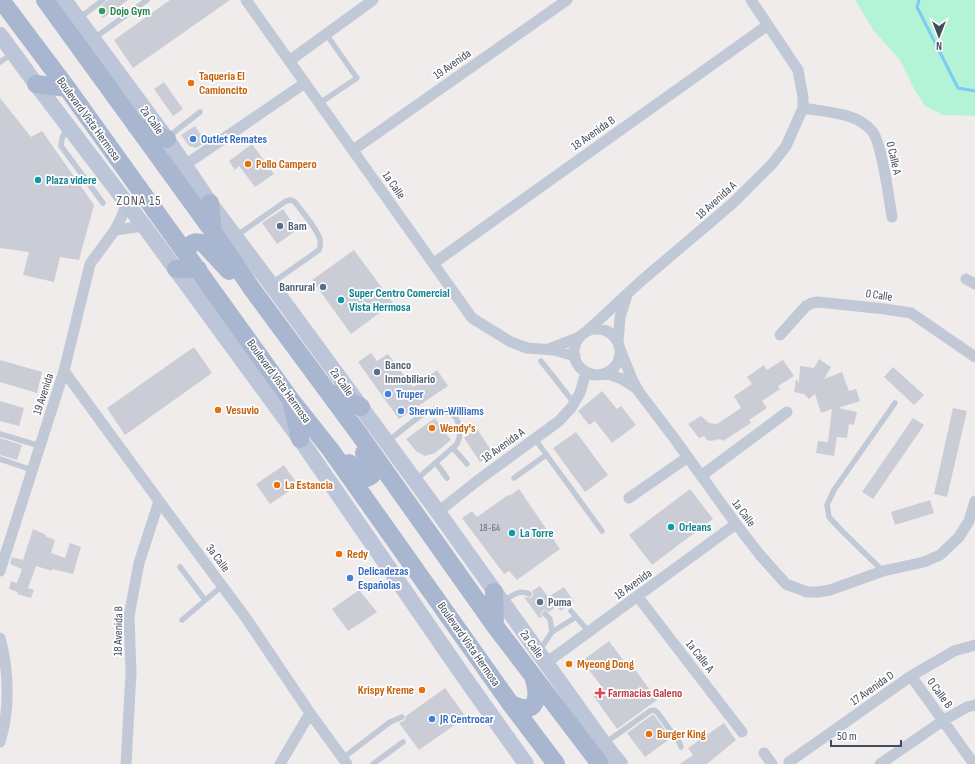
<svg xmlns="http://www.w3.org/2000/svg" width="975" height="764" font-family="'Sofia Sans Condensed',sans-serif">
  <style>
    .green { fill: #b4f4d6 }
    .lines { fill: none; stroke-linecap: round; stroke-linejoin: round }
    .stream { stroke: #7ccaf6; stroke-width: 3 }
    .building { fill: #cacdd5 }
    .lane { stroke: #c1c9d6; stroke-width: 5.5 }
    .street { stroke: #c1c9d6; stroke-width: 11 }
    .secondary { stroke: #bcc6d8; stroke-width: 16 }
    .primary { stroke: #a8b6cf; stroke-width: 18 }
    .leisure-dot { fill: #2e9e5b; stroke: #fff; stroke-width: 1.5 }
    .food-dot { fill: #e8710a; stroke: #fff; stroke-width: 1.5 }
    .shop-dot { fill: #3f7fe0; stroke: #fff; stroke-width: 1.5 }
    .culture-dot { fill: #0f9aa8; stroke: #fff; stroke-width: 1.5 }
    .service-dot { fill: #5c6f8a; stroke: #fff; stroke-width: 1.5 }
    .health-dot { fill: #e0444e; stroke: #fff; stroke-width: 1.5 }
    .labels { text-anchor: middle; stroke-width: 3.5; stroke-linejoin: round; paint-order: stroke }
    .number-label { font-size: 10px; fill: #656c7a }
    .leisure-label { font-size: 12px; font-weight: bold; fill: #27864d; stroke: #fff; text-anchor: start }
    .street-label { font-size: 12px; fill: #434c5c; stroke: #fff }
    .food-label { font-size: 12px; font-weight: bold; fill: #c56008; stroke: #fff; text-anchor: start }
    .shop-label { font-size: 12px; font-weight: bold; fill: #366cbe; stroke: #fff; text-anchor: start }
    .culture-label { font-size: 12px; font-weight: bold; fill: #0d838f; stroke: #fff; text-anchor: start }
    .service-label { font-size: 12px; font-weight: bold; fill: #4e5e75; stroke: #fff; text-anchor: start }
    .health-label { font-size: 12px; font-weight: bold; fill: #be3a42; stroke: #fff; text-anchor: start }
    .quarter-label { font-size: 14px; letter-spacing: 1px; fill: #585b62; stroke: #fff }
  </style>
  <rect width="100%" height="100%" fill="#f0ecec"/>
  <path class="green" d="M855,0H975V116L943,115L925,106L914,89L900,60L874,31Z"/>
  <g class="lines">
    <path class="stream" d="M919,0L917,7L958,88L975,91"/>
  </g>
  <path class="building" d="M108,0H128L103,18L97,10Z
    M170,0H230L133,68L114,40Z
    M164,82L183,109L173,116L154,89Z
    M0,98L31,137L42,131L94,205L79,260L60,257L54,282L23,275L29,252L0,248Z
    M195,126L206,142L196,148L189,146L181,135Z
    M252,144L274,174L255,187L239,166L235,170L229,161Z
    M283,209L297,230L277,244L262,223Z
    M354,250L393,303L351,334L312,280Z
    M194,347L212,373L125,435L107,408Z
    M371,353L377,361L388,354L413,387L437,370L448,386L399,419L358,362Z
    M819,359L831,367L824,379L842,372L849,391L856,389L860,401L838,408L857,412L854,425L849,424L847,438L837,437L834,456L816,453L818,441L828,442L832,409L821,413L815,394L809,399L804,394L794,392L796,379L799,383L800,366L814,368Z
    M0,360L42,372L37,393L0,382Z
    M783,360L794,376L778,386L780,389L762,401L767,408L749,420L751,423L723,441L720,439L711,441L707,440L704,436L699,438L688,424L701,416L709,423L717,424L741,408L734,396L752,384L747,377L764,365L767,370Z
    M893,367L924,395L914,405L884,377Z
    M602,391L617,409L621,406L636,425L612,443L595,421L589,425L578,411Z
    M0,401L24,408L19,426L0,421Z
    M953,408L967,411L947,497L934,494Z
    M435,418L451,440L435,453L425,456L417,452L406,439Z
    M913,418L924,425L873,499L862,492Z
    M477,429L493,453L480,462L464,438Z
    M576,432L608,475L585,492L553,448Z
    M0,438L22,445L17,460L0,455Z
    M284,465L298,485L270,504L256,484Z
    M519,489L560,549L517,580L509,571L504,574L462,518L472,511L477,517L508,495L509,496Z
    M690,489L713,519L652,565L629,535Z
    M930,500L934,513L895,525L891,512Z
    M33,529L46,535L45,536L55,540L51,553L65,558L70,543L81,547L73,574L52,569V571L36,566L28,588L34,590L31,598L17,594L18,592L9,589L11,581L17,583L22,569L10,564L12,557L23,560Z
    M540,586L548,597L564,587L574,602L560,611L557,606L549,612L544,610L541,613L542,617L539,618L524,597L531,598L533,595L532,591Z
    M359,590L377,612L348,631L332,609Z
    M609,641L629,668L632,665L657,700L617,729L592,694L602,687L582,661Z
    M445,688L466,717L419,750L399,723L405,720L406,716Z
    M652,715H654L671,738L645,757L627,733Z
    M724,723L736,740L707,764H680L693,755L688,748Z"/>
  <g class="lines">
    <path class="lane" d="M78,19L103,0
      M93,39L147,0
      M0,62L13,53
      M320,103L357,78L326,34
      M66,128L62,139L61,146L103,203
      M168,137L200,112
      M236,236L286,201L291,200L295,202C302,212 318,229 320,240C321,244 320,247 319,250L272,283
      M541,361L574,403
      M0,434L40,446
      M535,439L602,531
      M387,442C395,436 423,412 430,410C439,408 450,411 456,418C461,426 461,436 457,444L417,479
      M453,448L467,464
      M0,459L32,470
      M436,463L447,478
      M514,478L546,455
      M180,567L205,600
      M883,571L843,532L829,517L827,505L834,490L895,403
      M504,601C511,596 520,589 529,594
      M571,611L589,632
      M182,620L222,586
      M552,632L576,617
      M539,651L552,632L550,619L545,614
      M605,743L650,711L654,710L657,712L679,742L681,747
      M343,758L390,722L402,717
      M373,764L403,742"/>
    <path class="street" d="M246,0L472,318L511,342L527,348L554,350L575,356
      M289,61L373,0
      M803,108C825,112 856,112 872,131C882,143 889,199 892,217
      M353,150L567,0
      M185,165L305,83
      M115,230L144,226
      M434,263L768,25
      M966,279L975,284
      M574 352a23 23 0 1 1 46 0a23 23 0 1 1-46 0Z
      M586,332L640,282L733,203L773,163L786,146L803,108V97L798,70L751,0
      M780,335L806,306L812,303L818,302L885,309L911,313L975,357
      M618,342L620,317L627,295
      M549,349L580,337
      M620,349L632,379L639,392L674,438L736,524L760,555L786,584L807,592H818L830,590L883,571L924,562L940,555L959,537L969,521L975,501
      M64,371L159,501L246,618L310,713L347,764
      M606,373L622,379L636,388
      M701,476L787,412
      M629,498L688,457
      M438,512L477,481L559,421L571,408L580,393L586,372
      M0,571L64,371L90,264L115,230L122,216L126,203
      M638,597L742,732
      M0,638C9,669 10,711 0,742
      M546,663L736,524
      M911,676L974,764
      M764,753L772,764
      M789,762L911,676L954,651L975,645
      M126,764L131,673L129,616L139,563L159,501
      M280,764L310,713
      M880,764L944,720L967,707L975,705"/>
    <path class="secondary" d="M64,0L167,139L210,203L264,275L438,512L604,744L620,764
      M0,35L36,84L144,226L300,439L462,674L526,764"/>
    <path class="primary" d="M1,0L67,88L291,400L330,449L510,703L556,764
      M45,0L214,233L252,289L359,434L495,626L600,764
      M36,84L67,88
      M136,126L167,139
      M210,203L213,232
      M187,253C188,243 195,240 204,244L229,271
      M176,269H198
      M331,393L361,407
      M292,404L300,439
      M349,463C355,472 361,484 372,475L373,472L372,465L364,453
      M494,592L495,626
      M510,703C537,718 540,698 533,676"/>
  </g>
  <circle class="leisure-dot" cx="102" cy="11" r="4"/>
  <g class="food-dot">
    <circle cx="191" cy="83" r="4"/>
    <circle cx="248" cy="164" r="4"/>
    <circle cx="218" cy="410" r="4"/>
    <circle cx="432" cy="428" r="4"/>
    <circle cx="277" cy="485" r="4"/>
    <circle cx="339" cy="554" r="4"/>
    <circle cx="569" cy="664" r="4"/>
    <circle cx="422" cy="690" r="4"/>
    <circle cx="649" cy="734" r="4"/>
  </g>
  <g class="shop-dot">
    <circle cx="193" cy="139" r="4"/>
    <circle cx="388" cy="394" r="4"/>
    <circle cx="401" cy="411" r="4"/>
    <circle cx="350" cy="578" r="4"/>
    <circle cx="432" cy="719" r="4"/>
  </g>
  <g class="culture-dot">
    <circle cx="38" cy="180" r="4"/>
    <circle cx="341" cy="300" r="4"/>
    <circle cx="671" cy="527" r="4"/>
    <circle cx="512" cy="533" r="4"/>
  </g>
  <g class="service-dot">
    <circle cx="280" cy="226" r="4"/>
    <circle cx="323" cy="287" r="4"/>
    <circle cx="377" cy="372" r="4"/>
    <circle cx="540" cy="602" r="4"/>
  </g>
  <path class="health-dot" d="M598 687h4v4h4v4h-4v4h-4v-4h-4v-4h4z"/>
  <g class="labels">
    <g class="number-label">
      <text x="490" y="531">18-64</text>
    </g>
    <g class="leisure-label">
      <text x="110" y="15">Dojo Gym</text>
    </g>
    <g class="street-label">
      <text transform="translate(452 64) rotate(-35)" y="4">19 Avenida</text>
      <text transform="translate(89 119) rotate(54)" y="4">Boulevard Vista Hermosa</text>
      <text transform="translate(152 120) rotate(54)" y="4">2a Calle</text>
      <text transform="translate(593 133) rotate(-35)" y="4">18 Avenida B</text>
      <text transform="translate(894 158) rotate(77)" y="4">0 Calle A</text>
      <text transform="translate(394 185) rotate(55)" y="4">1a Calle</text>
      <text transform="translate(716 200) rotate(-42)" y="4">18 Avenida A</text>
      <text transform="translate(879 295) rotate(8)" y="4">0 Calle</text>
      <text transform="translate(279 381) rotate(54)" y="4">Boulevard Vista Hermosa</text>
      <text transform="translate(342 382) rotate(54)" y="4">2a Calle</text>
      <text transform="translate(43 394) rotate(-72)" y="4">19 Avenida</text>
      <text transform="translate(503 445) rotate(-36)" y="4">18 Avenida A</text>
      <text transform="translate(744 513) rotate(53)" y="4">1a Calle</text>
      <text transform="translate(218 558) rotate(53)" y="4">3a Calle</text>
      <text transform="translate(633 584) rotate(-36)" y="4">18 Avenida</text>
      <text transform="translate(118 631) rotate(-89)" y="4">18 Avenida B</text>
      <text transform="translate(469 644) rotate(55)" y="4">Boulevard Vista Hermosa</text>
      <text transform="translate(532 644) rotate(54)" y="4">2a Calle</text>
      <text transform="translate(700 656) rotate(52)" y="4">1a Calle A</text>
      <text transform="translate(872 688) rotate(-35)" y="4">17 Avenida D</text>
      <text transform="translate(940 693) rotate(54)" y="4">0 Calle B</text>
    </g>
    <g class="food-label">
      <text x="199" y="80">Taqueria El<tspan x="199" dy="14">Camioncito</tspan></text>
      <text x="256" y="168">Pollo Campero</text>
      <text x="226" y="414">Vesuvio</text>
      <text x="440" y="432">Wendy's</text>
      <text x="285" y="489">La Estancia</text>
      <text x="347" y="558">Redy</text>
      <text x="577" y="668">Myeong Dong</text>
      <text x="414" y="694" text-anchor="end">Krispy Kreme</text>
      <text x="657" y="738">Burger King</text>
    </g>
    <g class="shop-label">
      <text x="201" y="143">Outlet Remates</text>
      <text x="396" y="398">Truper</text>
      <text x="409" y="415">Sherwin-Williams</text>
      <text x="358" y="575">Delicadezas<tspan x="358" dy="14">Españolas</tspan></text>
      <text x="440" y="723">JR Centrocar</text>
    </g>
    <g class="culture-label">
      <text x="46" y="184">Plaza videre</text>
      <text x="349" y="297">Super Centro Comercial<tspan x="349" dy="14">Vista Hermosa</tspan></text>
      <text x="679" y="531">Orleans</text>
      <text x="520" y="537">La Torre</text>
    </g>
    <g class="service-label">
      <text x="288" y="230">Bam</text>
      <text x="315" y="291" text-anchor="end">Banrural</text>
      <text x="385" y="369">Banco<tspan x="385" dy="14">Inmobiliario</tspan></text>
      <text x="548" y="606">Puma</text>
    </g>
    <g class="health-label">
      <text x="608" y="697">Farmacias Galeno</text>
    </g>
    <g class="quarter-label">
      <text x="139" y="205">ZONA 15</text>
    </g>
  </g>
  <g transform="translate(939 36) rotate(180)" stroke="#ffffff" stroke-width="3" paint-order="stroke">
  <path d="M0-3L7 15L0 10L-7 15Z" fill="#434c5c"/>
  <text y="-6" font-size="11" font-weight="bold" text-anchor="middle" fill="#434c5c">N</text>
  </g>
  <path d="M831 740v6h70v-6" fill="none" stroke="#434c5c" stroke-width="2"/>
  <text x="837" y="740" font-size="12" fill="#434c5c" stroke="#ffffff" stroke-width="3" paint-order="stroke">50 m</text>
</svg>
